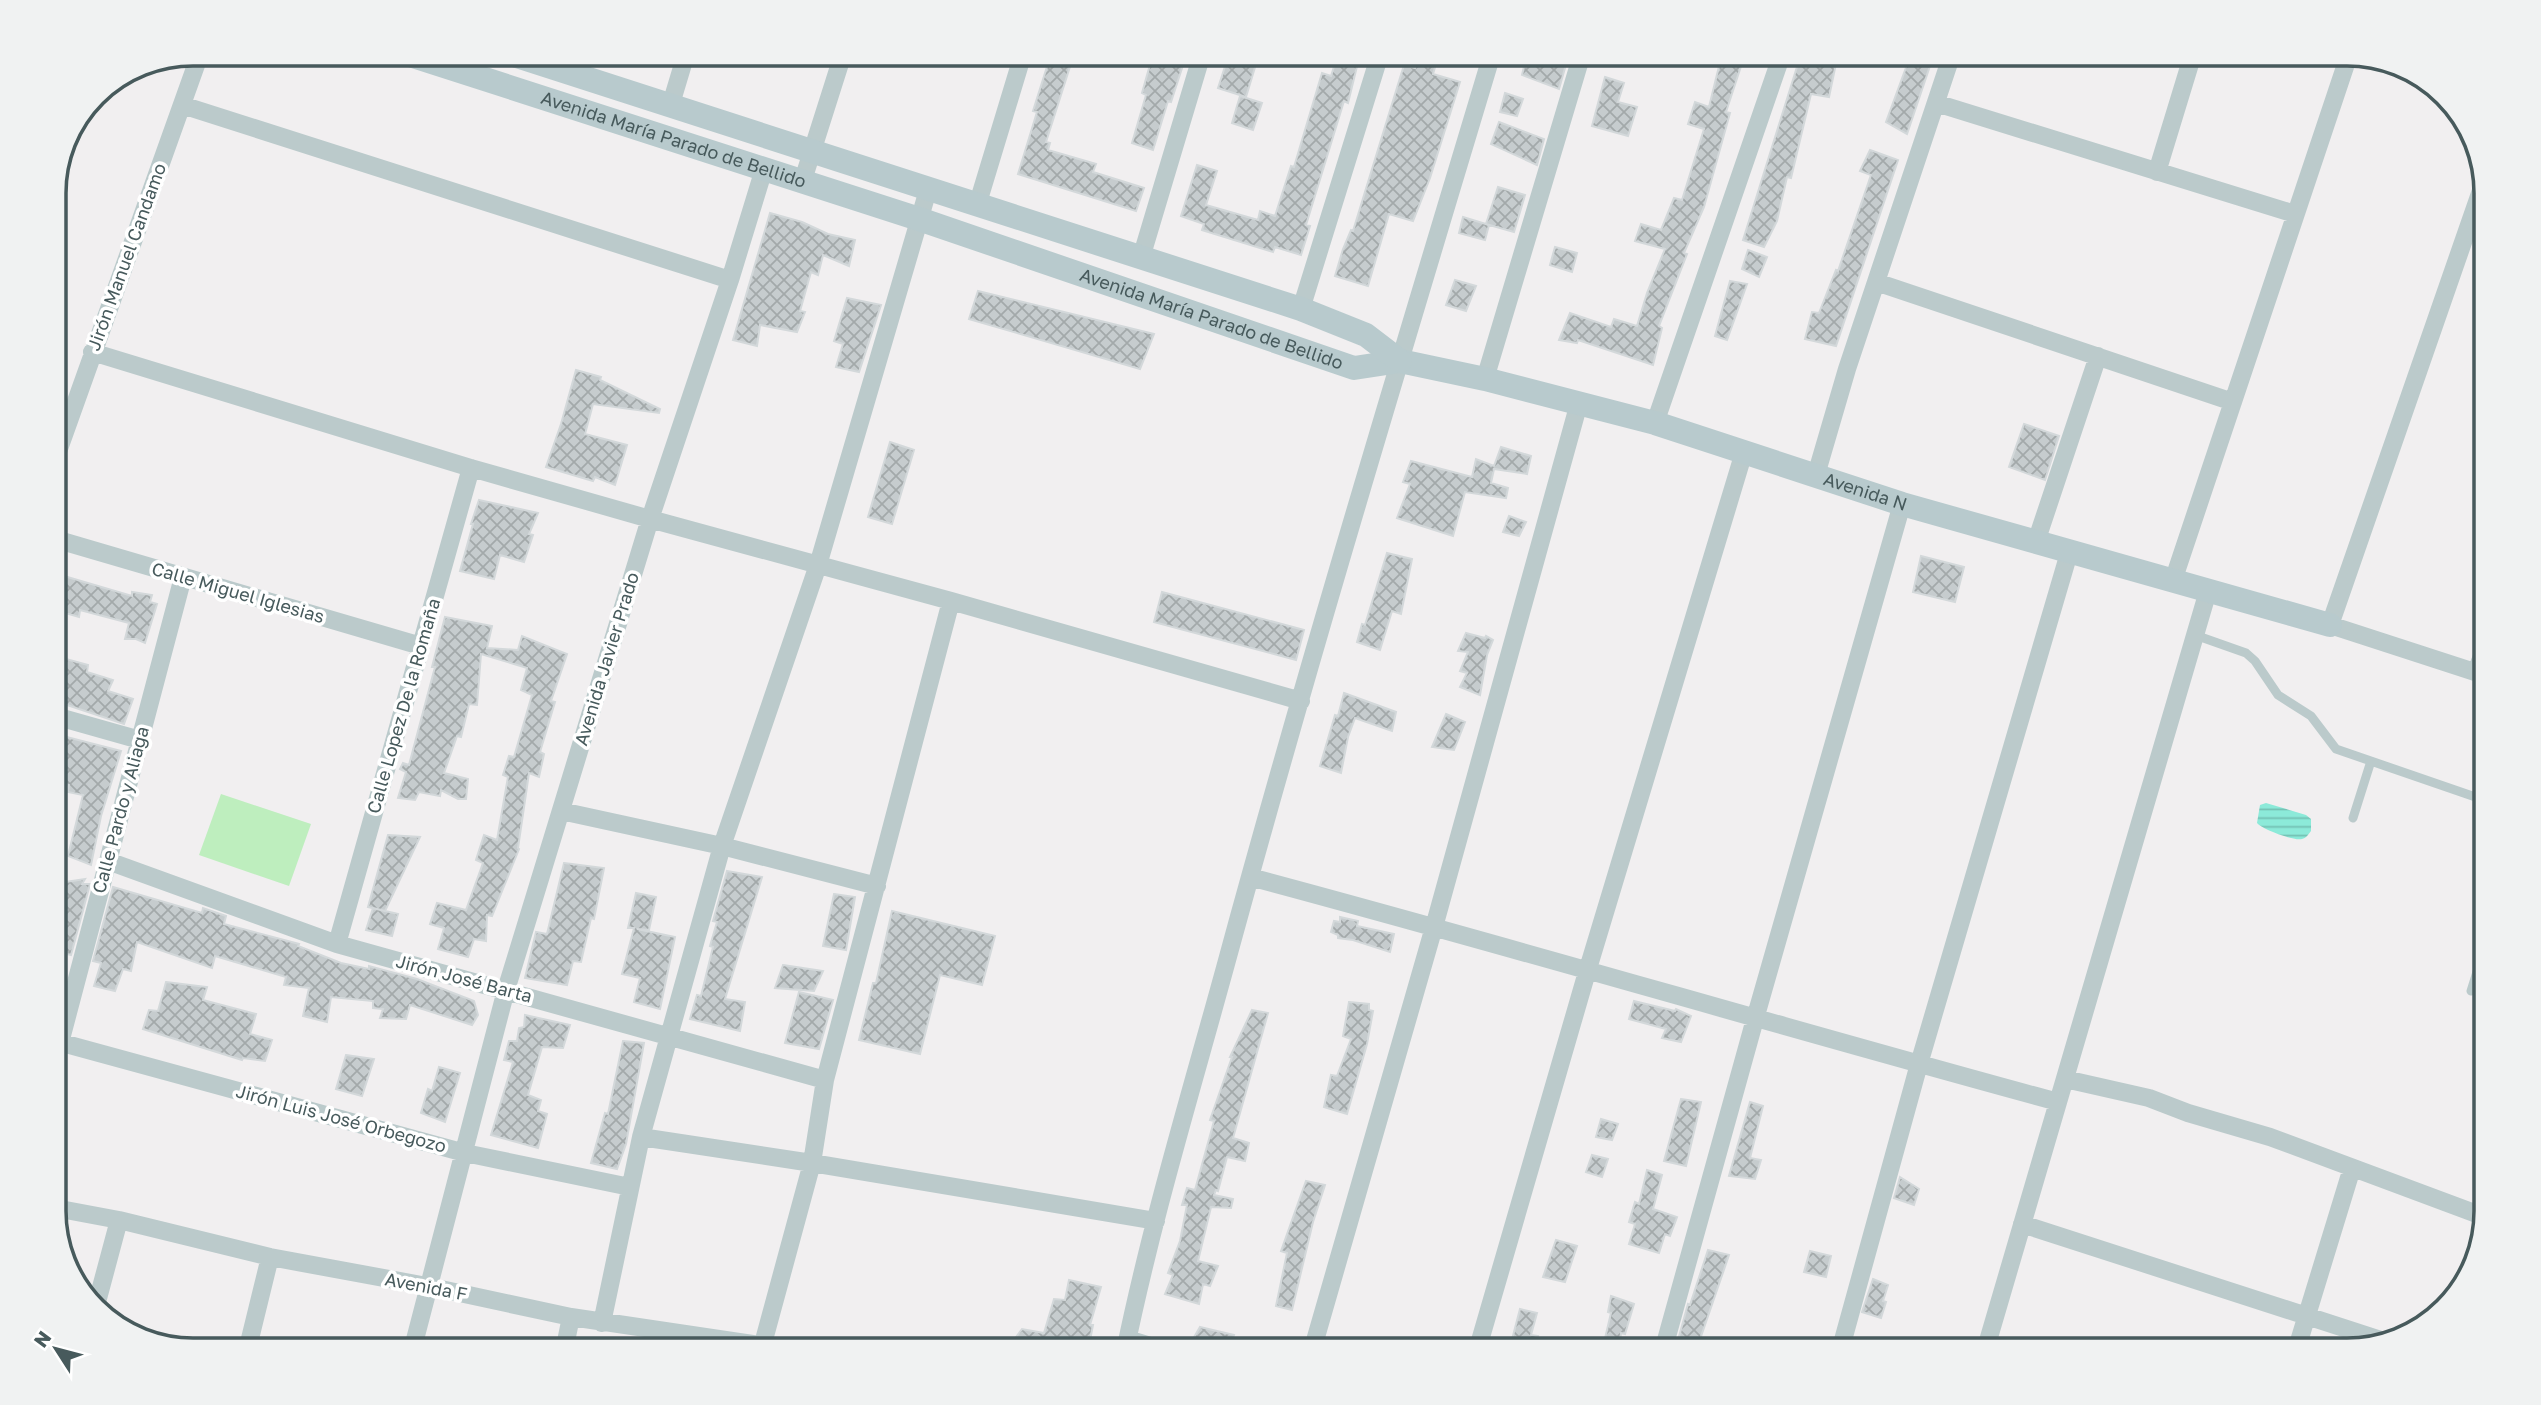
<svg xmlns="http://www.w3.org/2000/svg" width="2541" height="1405" font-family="'Golos Text',sans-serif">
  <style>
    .green { fill: #beeebe }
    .water { fill: url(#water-rules) }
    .building { fill: url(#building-cross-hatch); stroke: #d3d8da; stroke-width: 2 }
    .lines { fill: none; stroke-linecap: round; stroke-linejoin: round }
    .lane { stroke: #bbcacb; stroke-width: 9 }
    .street { stroke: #bbcacb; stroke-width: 18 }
    .secondary { stroke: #b8cacd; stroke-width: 24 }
    .labels { text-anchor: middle; stroke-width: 7; stroke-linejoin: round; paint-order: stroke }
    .street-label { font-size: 18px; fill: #475a5c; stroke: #fff }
    .rim { fill: none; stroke: #475a5c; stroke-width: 3.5 }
  </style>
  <defs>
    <pattern id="water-rules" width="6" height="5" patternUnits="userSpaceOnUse" patternTransform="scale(1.75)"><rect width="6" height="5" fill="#8cead9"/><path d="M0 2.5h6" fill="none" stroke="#74c1b3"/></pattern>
    <pattern id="building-cross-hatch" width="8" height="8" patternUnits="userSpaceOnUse" patternTransform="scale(1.75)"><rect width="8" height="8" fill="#c6ccce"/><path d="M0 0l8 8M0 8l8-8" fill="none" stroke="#a3a9aa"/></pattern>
  </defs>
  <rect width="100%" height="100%" fill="#f1eff0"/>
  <path class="green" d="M221,794L311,824L289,886L199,855Z"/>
  <path class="water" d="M2266,803L2306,815L2311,819V831C2308,835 2306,838 2302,839C2293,841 2262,829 2257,823L2260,805Z"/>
  <path class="building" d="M1051,54H1074L1046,142L1050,143L1048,150L1096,164L1093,172L1144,188L1136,211L1018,174L1037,112L1033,111Z
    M1153,54H1169L1185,59L1171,102L1168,101L1153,150L1132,143L1146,95L1142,93Z
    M1229,54H1259L1246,97L1218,88Z
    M1338,54H1360L1348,103L1344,101L1306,225L1310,226L1301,255L1275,247L1273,252L1202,230L1204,224L1181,216L1197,165L1217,171L1206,205L1258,220L1260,211L1275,216L1291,166L1294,167L1322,73L1331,76Z
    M1419,54H1439L1433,74L1460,82L1430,178L1413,221L1389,214L1368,286L1335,276L1343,249L1351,230L1353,231L1404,65L1415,68Z
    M1527,54H1569L1559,89L1522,75Z
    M1722,54H1745L1726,112L1730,113L1704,207L1684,253L1687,254L1659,326L1662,328L1653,365L1578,340L1577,343L1559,340L1570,313L1611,327L1614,319L1637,326L1647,293L1665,249L1635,241L1641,224L1661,230L1674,198L1682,200L1704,129L1688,124L1695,102L1709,107Z
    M1801,54H1838L1829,97L1811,94L1791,178L1787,177L1777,221L1764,247L1743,240Z
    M1911,54H1934L1907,134L1886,122Z
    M1605,77L1624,83L1618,102L1637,107L1628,136L1592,126Z
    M1505,93L1523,99L1517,116L1500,112Z
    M1240,96L1262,103L1253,130L1232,123Z
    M1499,122L1544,139L1537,165L1491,144Z
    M1870,150L1898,160L1836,346L1805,339L1812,312L1819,313L1836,270L1838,271L1871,175L1860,171Z
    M1498,187L1525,195L1514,232L1486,224Z
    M770,213L802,222L828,234L855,240L849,266L823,255L818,275L811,272L800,311L805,312L797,332L760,325L757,346L733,340Z
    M1463,217L1489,225L1485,240L1459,233Z
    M1555,247L1577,253L1572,272L1550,265Z
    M1748,250L1767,257L1759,277L1742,269Z
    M1455,280L1476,286L1466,311L1446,305Z
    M1730,281L1747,284L1727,340L1715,336Z
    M978,291L1154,334L1140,369L969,319Z
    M847,298L881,305L859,372L836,367L843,344L834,341Z
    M576,370L601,377L600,380L660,409L659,413L593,404L585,434L627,445L615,485L595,477L593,481L546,467L561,424Z
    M2024,424L2059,436L2045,480L2009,467Z
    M890,442L914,450L892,524L868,517Z
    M1501,447L1531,456L1527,474L1494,469L1491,483L1508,488L1506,498L1465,492L1453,536L1397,518L1410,484L1403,482L1411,461L1472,477L1476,459L1494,466Z
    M479,500L538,513L529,534L533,535L524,562L500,555L494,579L460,571L473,524H471Z
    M1509,516L1526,522L1519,536L1503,532Z
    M1387,553L1412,559L1401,614L1392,611L1380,650L1357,642L1362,624L1365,625Z
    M1921,556L1964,567L1955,602L1913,592Z
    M64,576L132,596V592L152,595L150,602L157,604L145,643L136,639H125L129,623L80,610L79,617L55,610V601Z
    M1162,592L1304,630L1296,660L1154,622Z
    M445,617L492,626L487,648L518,650L522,636L567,654L551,701L555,702L540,752L544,754L539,777L529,773L518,848L519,849L492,916L487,915L486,941L474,939L468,957L438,949L444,928L430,924L437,903L466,910L483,863L476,860L484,835L497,840L508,777L503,775L509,756L514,757L532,695L521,690L527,668L481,654L477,705L469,704L461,737L457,736L444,773L468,779L466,799H458L441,790L440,796L419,792L415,800L398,798L406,772L400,769L403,763L409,765L435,667H432Z
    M1466,633L1485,638L1486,636L1493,640L1487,655L1480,695L1460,687L1467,673L1460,671L1468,652L1458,651Z
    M55,656L88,665L87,672L113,680L108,691L133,699L124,724L55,701Z
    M1344,693L1396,712L1392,731L1355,718L1348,737L1341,773L1320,766L1335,715L1338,716Z
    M1446,714L1465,722L1454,750L1432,747Z
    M55,734L121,751L101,816L91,865L68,856L83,795L68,792L69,785L59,783L63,765L55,762Z
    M388,835L420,837L385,911L368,907Z
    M564,863L604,868L594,919L591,918L581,962L573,961L567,985L525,978L536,932L547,934Z
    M727,871L762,877L725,999L745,1002L740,1031L690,1019L697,995L701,996L713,947L710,946L717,922L713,921Z
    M85,879L82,884H90L71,955L55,951V893L59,883Z
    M113,887L202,913L203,908L226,916L224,924L299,944L298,946L341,963L369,969V966L417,979L474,1001L478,1015L472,1025L410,1005L406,1019L380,1018L383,1009L373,1008V1001L331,997L327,1022L303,1016L309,988L284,985L286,977L215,956L212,968L137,942L131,971L123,969L115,991L94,986L101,963L93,961Z
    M636,893L656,897L649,930L637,929L675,937L660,1009L634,1002L640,978L622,974L634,928H628Z
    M834,894L855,897L846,950L823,946Z
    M373,908L398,914L392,936L366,930Z
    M892,911L995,936L982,985L940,975L920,1054L859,1040L873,983H876Z
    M1340,917L1358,921L1357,926L1394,934L1390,952L1353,940L1338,938V935L1331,932L1334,921L1340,922Z
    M783,965L823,971L814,991L775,988Z
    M166,982L207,987L203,1000L256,1014L250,1034L272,1040L265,1061L243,1058L242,1060L143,1029L149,1010L158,1011Z
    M799,992L833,1000L819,1049L785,1043Z
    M1634,1001L1675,1011L1676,1009L1691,1016L1681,1042L1662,1038L1666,1029L1629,1019Z
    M1349,1002L1369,1004V1010L1373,1011L1367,1044L1347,1114L1324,1107L1331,1075L1337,1076L1351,1039L1343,1036Z
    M1252,1010L1268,1013L1233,1138L1249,1143L1245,1161L1227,1157L1218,1191L1216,1190L1214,1195L1233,1199L1231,1208L1211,1207L1198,1261L1218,1266L1210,1286L1203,1284L1199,1304L1165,1294L1173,1275L1168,1273L1180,1241L1187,1205H1182L1187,1188L1195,1190L1214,1121L1210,1120L1232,1057H1230Z
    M525,1015L570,1025L563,1048L542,1047L528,1095L541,1100L538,1111L547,1114L538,1148L491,1135L513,1062L504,1060L509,1041H517L519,1028L524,1027Z
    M623,1041L644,1043L626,1144L617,1169L591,1163L605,1113L608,1114Z
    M346,1055L374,1059L362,1096L336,1089Z
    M439,1067L460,1073L445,1122L421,1113L428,1089L432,1091Z
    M1681,1099L1701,1102L1686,1166L1664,1161Z
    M1750,1102L1763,1106L1750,1158L1761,1160L1755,1179L1729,1176Z
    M1601,1119L1618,1124L1612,1140L1596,1137Z
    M1592,1155L1608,1159L1602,1177L1586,1172Z
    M1647,1170L1662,1175L1653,1209L1677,1217L1670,1236L1665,1234L1659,1253L1629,1244L1635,1224L1629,1222L1635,1202L1639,1204Z
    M1900,1177L1919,1189L1914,1205L1894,1198Z
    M1306,1181L1325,1185L1313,1222L1292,1310L1276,1306L1287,1253L1281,1251Z
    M1556,1240L1577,1246L1565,1282L1543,1277Z
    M1708,1250L1729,1255L1696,1351H1675L1688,1304L1690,1305Z
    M1810,1251L1831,1256L1826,1277L1804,1272Z
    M1873,1279L1888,1285L1883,1301L1886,1302L1881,1318L1862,1312Z
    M1069,1280L1101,1287L1090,1325H1093L1088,1351H1006L1022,1329L1044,1333L1054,1299L1065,1300Z
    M1611,1296L1634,1304L1625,1334L1621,1333L1619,1351H1602L1611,1313L1608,1312Z
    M1520,1309L1537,1313L1531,1335L1538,1336L1533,1351H1509Z
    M1200,1327L1234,1335L1228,1351H1186Z"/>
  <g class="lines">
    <path class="lane" d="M2195,635L2246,653L2255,661L2278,695L2311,716L2336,749L2487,801
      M2353,818L2371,761
      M2471,991L2487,940"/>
    <path class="street" d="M2400,68L2418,74
      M1936,103L2295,214
      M671,104L686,54
      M182,105L730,280
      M2157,172L2193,54
      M2485,179L2330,625L2487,676
      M803,180L843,54
      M977,206L1023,54
      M1141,258L1202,54
      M1876,282L2233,402
      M1301,309L1380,54
      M92,352L471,468L650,519L951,601L1301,701
      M1485,379L1582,54
      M1655,423L1782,54
      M55,460L200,54
      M1816,475L1847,369L1952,54
      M55,539L421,646
      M2036,542L2098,356
      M2173,581L2349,55
      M2476,672L2487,643
      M55,716L140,740
      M561,811L722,846L877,886
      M108,861L337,944L825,1080
      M1250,877C1520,949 1788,1029 2058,1102
      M337,944L471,468
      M55,1041L465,1153L630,1187
      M60,1043L183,577
      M2065,1079L2149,1098L2188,1113L2270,1137L2485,1217
      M641,1137L812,1163L1156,1221
      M55,1208L119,1220L270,1257L427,1286L571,1317L800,1351
      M2022,1224L2384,1341
      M96,1306L119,1220
      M602,1323L641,1137L722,846L818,565L928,190
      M1128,1339L1167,1351
      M247,1351L270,1257
      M412,1351L506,990L650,519L730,280L764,169
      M564,1351L571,1317
      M761,1351L812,1163L825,1080L951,601
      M1125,1351C1152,1220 1191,1092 1226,964C1309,659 1401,357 1492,54
      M1312,1351L1434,927L1579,403
      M1477,1351L1587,972L1744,452
      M1663,1351L1755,1019L1902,504
      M1840,1351L1919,1064L2069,553
      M1985,1351L2208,591
      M2296,1351L2352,1168"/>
    <g class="secondary">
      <path id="s1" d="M407,54L919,219L1354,368L1400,361L1485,379L1655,423L1902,504L2330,625"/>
      <path d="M511,54L1301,309L1366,335L1400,361"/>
    </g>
  </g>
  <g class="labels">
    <g class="street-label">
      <text dy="6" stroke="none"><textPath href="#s1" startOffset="280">Avenida María Parado de Bellido</textPath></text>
      <text transform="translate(127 257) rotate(-70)" y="6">Jirón Manuel Candamo</text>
      <text dy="6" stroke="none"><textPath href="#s1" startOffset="847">Avenida María Parado de Bellido</textPath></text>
      <text dy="6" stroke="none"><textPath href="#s1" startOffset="1528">Avenida N</textPath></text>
      <text transform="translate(238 593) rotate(16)" y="6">Calle Miguel Iglesias</text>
      <text transform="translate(607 659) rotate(-73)" y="6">Avenida Javier Prado</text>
      <text transform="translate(404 706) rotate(-74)" y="6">Calle Lopez De la Romaña</text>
      <text transform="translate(121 810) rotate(-75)" y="6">Calle Pardo y Aliaga</text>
      <text transform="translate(464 979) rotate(15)" y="6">Jirón José Barta</text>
      <text transform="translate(341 1119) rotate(15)" y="6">Jirón Luis José Orbegozo</text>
      <text transform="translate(426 1287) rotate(11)" y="6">Avenida F</text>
    </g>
  </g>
  <path d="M0 0H2541V1405H0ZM193 66H2347A127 127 0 0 1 2474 193V1211A127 127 0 0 1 2347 1338H193A127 127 0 0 1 66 1211V193A127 127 0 0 1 193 66Z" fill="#f0f2f2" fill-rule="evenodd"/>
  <path class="rim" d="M193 66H2347A127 127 0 0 1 2474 193V1211A127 127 0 0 1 2347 1338H193A127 127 0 0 1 66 1211V193A127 127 0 0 1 193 66Z"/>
  <g transform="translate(56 1349) rotate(306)" stroke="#ffffff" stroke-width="5" paint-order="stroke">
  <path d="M0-5L12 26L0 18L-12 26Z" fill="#475a5c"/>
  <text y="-10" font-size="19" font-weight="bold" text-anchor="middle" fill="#475a5c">N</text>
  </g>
</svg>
